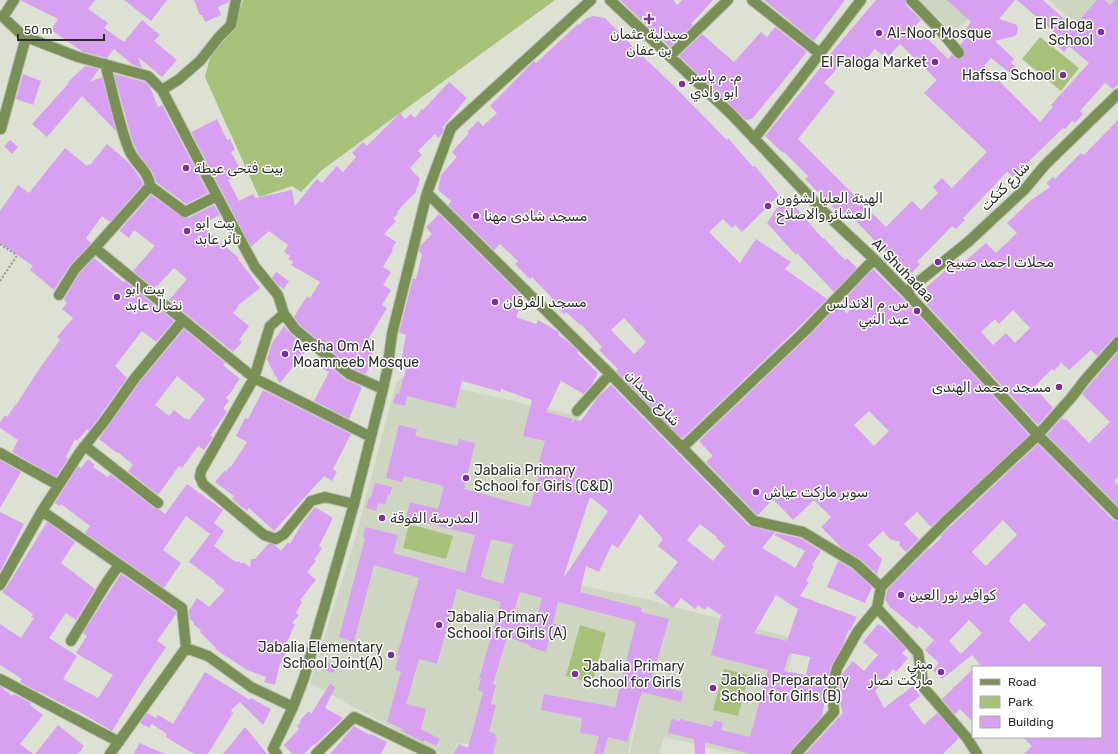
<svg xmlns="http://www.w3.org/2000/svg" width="1118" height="754" font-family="Rubik,'Noto Sans Arabic',sans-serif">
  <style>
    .built { fill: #ced6c2 }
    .green { fill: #a7c17b }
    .building { fill: #d8a0f1; fill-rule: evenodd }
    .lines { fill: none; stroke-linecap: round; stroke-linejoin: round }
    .minor-casing { stroke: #b9bdb2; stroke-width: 12 }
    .path { stroke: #969990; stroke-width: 2; stroke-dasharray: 2 2; stroke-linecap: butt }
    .minor { stroke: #7a8f56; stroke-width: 10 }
    .poi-dot { fill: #7f2e9d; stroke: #fff; stroke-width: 1.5 }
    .labels { text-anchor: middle; stroke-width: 3; stroke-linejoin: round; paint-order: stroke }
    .poi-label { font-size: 14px; fill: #2b2d28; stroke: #fff; text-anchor: start }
    .street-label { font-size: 14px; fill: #2b2d28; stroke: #fff }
  </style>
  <rect width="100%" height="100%" fill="#dce1d4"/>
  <path class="built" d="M917,0H985L955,33Z
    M1049,0H1118V64Z
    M407,377L579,416L531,575L659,602V603L796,639L765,754H737L664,737L659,754H630L654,626L628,754H485L487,747L459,743L452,754H440L310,683L355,539L396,383L402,378Z"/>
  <path class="green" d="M243,0H555L322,170L301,192L292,186L259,197L205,77L211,54L234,30Z
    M1040,37L1079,68L1061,91L1022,59Z
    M409,524L453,536L446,559L403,548Z
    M580,625L606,633L592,683L566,676Z
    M724,669L749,675L738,716L713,710Z"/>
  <path class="building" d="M20,0H95L88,9L108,23L104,28L124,42L142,20L160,35L154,41L177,60L162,77L138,57L142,68L133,65L114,49L107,58L83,52L51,30L58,19Z
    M124,0H167L151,21Z
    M194,0H229V2L218,7L221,15L205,22L202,15H200Z
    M620,0H673L677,5L682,0H713L693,22L691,24L693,25L670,47Z
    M764,0H845L814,41Z
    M876,0H905L906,5L921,20L915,26L948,59L952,54L956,59H960L963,58L965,52L960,45L966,38L962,34L971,22L947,0H1015L999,19L1015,24L1018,27L1017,33L1015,36L995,41L1014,59L1011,63L1024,74L1019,80L991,58L984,66L1040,122L1053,107L1051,105L1089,63L1069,46L1064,52L1057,45L1062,39L1017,0H1043L1073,27L1097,0H1105L1110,5L1115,0H1118V84L1113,89L1105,83L1080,111L1083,114L1075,123L1072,121L1065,129L1063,128L1013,177L1007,172L963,218L965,220L956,229L952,226L917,262L920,264L909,276L848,213L843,217L805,179L808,176L784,152L783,153L765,136L822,66L821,65ZM900,44L937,80L924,93L987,152L952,188L942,178L933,187L938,193L921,210L912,201L886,227L798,139L835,92L824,83L842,63L847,69L852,63L858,68L875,49L882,55L885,52L889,56Z
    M593,16L605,18L635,49L669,81L727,140L728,138L753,167L755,166L779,195L742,232L735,225L732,228L723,219L709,232L740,263L756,239L791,262L785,269L827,299L801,325L682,439L616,371L618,369L599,350L602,347L581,324L580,325L566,312L564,314L550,300L552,298L532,277L530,279L515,264L518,261L500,244L494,250L448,205L451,201L438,190L441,175L457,157L452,152L469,133L467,132L478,121L483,126L497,113L490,106L534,61L536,63L578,24L579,25L586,18ZM624,318L646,342L634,354L611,330Z
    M775,27L807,52L752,119L746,120L679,56L702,34L734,62L761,32L767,37Z
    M85,66L99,69L90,82L102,77L116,131L82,96L47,137L32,124L69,83L68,82Z
    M23,74L41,81L33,105L16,99Z
    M114,74L145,82L150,87L158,107L162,105L208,193L186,204L156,182L153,173L138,153L132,140Z
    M449,82L467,98L442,128L444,129L442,134L438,138L435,134L418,151L422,155L410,168L420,179L415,193L401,207V208L397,212L398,214L393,218L396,221L384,234L396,242L392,249L393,250L383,267L391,272L383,285L391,290L382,305L387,308L369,338L376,343L373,348L375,349L371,355L373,356L370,361L373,362L365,374L352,368L300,325L294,317L307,296L310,298L320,282L291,265L293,262L288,259L290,256L284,252L288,245L269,231L251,247L191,132L217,119L227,140L230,139L235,150L231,152L242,173L228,180L239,201L253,194L255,198L292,190L295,206L317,179L322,183L337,166L343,172L356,157L352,153L363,142L367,146L400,113L405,119L411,114L415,118L422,109L423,110Z
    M1118,120V336L1113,338L1097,356L1091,350L1069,370L1061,363L1054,371L1052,369L1034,387L1053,408L1038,425L918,295L958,259L962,264L986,243L996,253L1017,233L1007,223L1030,201L1050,187L1046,183L1053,177L1055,179L1081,153L1084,155ZM1013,310L1030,328L1015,343L1006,333L993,345L981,332L995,319L999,324Z
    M10,140L18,147L12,154L4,146Z
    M107,144L128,162L139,176L143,184L110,222L102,216L86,238L91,243L70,265L54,290L30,270L33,266L0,243V211L18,185L29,193L65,148L87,166L89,164L90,165Z
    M151,195L184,218H188L214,205L220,215L200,225L239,258L238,259L260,288L237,306L238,307L233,313L249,326L239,340L242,342L233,352L169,300L187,279L174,268L158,285L155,287H153L133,271L155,246L134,230L129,238L120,231V230Z
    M783,199L790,206L793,204L823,239L824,238L845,260L847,258L857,268L834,292L797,253L796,255L767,223Z
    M439,214L522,296L513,307L519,310L516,317L536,324L538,320L557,331L559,333L558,335L565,339L578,351L577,353L598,373L592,384L584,394L561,381L546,412L573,419L570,424L575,420L581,421L598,397L611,385L749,526L775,532L762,548L795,568L805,551L774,535L776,533L800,538L821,551L812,565L814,566L806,581L809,582L800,596L857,617L850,631L849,629L843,645L831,666L824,695L826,693L822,716L791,750L790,754H751L705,742V754H695L694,739L668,733L672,719L680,721V719L712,727L714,720L723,723L721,730L750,737L768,670L711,655L721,615L707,606L705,610L698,605L695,609L681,598L673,608L654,593L678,562L658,546L663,539L640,514L618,548L612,544L599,572L586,566L580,592L642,608L641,612L669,619L651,681L657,682V685L683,692L681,702L642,692L627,742L608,737L603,754H594L599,736L580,733L582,718L541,710L544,694L615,707L636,622L558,602L553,623L562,626L559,638L550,636L546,652L530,647V645L507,637L493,684L496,685L491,704L496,705L489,732L496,734L495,737L497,738L493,754H453L459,744L468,748L483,692L478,690L481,679H479L501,602L457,589L437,664L419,659L406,704L426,709L421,729L440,739L436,746L424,740L423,742L400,730H405L387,722L401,672L395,670L399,656L397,655L419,578L374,565L354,642L339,637L365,538H363L365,527L398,535L393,553L465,573L475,535L406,518L410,502L438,509L444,486L404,476L402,482L386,478L399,425L417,429L415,436L457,446L459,439L475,443L464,489L530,507L539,475L536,474L545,441L523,436L532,400L501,389V392L462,381L455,408L399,394L406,369L400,368L406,335L399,333L413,278L416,279L422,254L419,251L420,246L432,234L426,227ZM590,497L608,511L565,576L564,575ZM700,524L717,537L716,538L725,546L713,561L687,540ZM491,539L513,544L503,584L481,577ZM520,592L542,598L537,618L514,611ZM776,595L798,609L787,641L754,633ZM789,653L810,657L806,675L784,671Z
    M94,258L123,282L125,281L174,321L156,342L142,331L115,366L127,378L89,431L87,429L77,441L75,439L66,457L68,459L56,477L12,452L18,440L0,428V423L5,415L7,417L15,405H16L40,368L60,340L57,337L73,318L62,309L67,303L64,299L80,273Z
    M873,269L908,304L1029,435L931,527L917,512L904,524L919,539L906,552L899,545L900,542L890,539L883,531L868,545L882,559L877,574L860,559L843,549L821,527L831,517L814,500L793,520L773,499L758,515H757L706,462L713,456L699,441L810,335L838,306L847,313L850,310L842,302ZM869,411L889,431L874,446L854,425Z
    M276,272L289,281L284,289L279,286L272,278Z
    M284,326L291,334L308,348L280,383L273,372L267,359L272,343Z
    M184,329L225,363L223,365L240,379L234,386L235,387L226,398L229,401L223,408L227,412L210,436L213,437L204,450L198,446L182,468L179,466L158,495L128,471L133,465L118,452L117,453L99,439L140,382ZM177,376L205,399L189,420L186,418L185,419L174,410L169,416L155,405Z
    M1118,352V477L1114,481L1118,485V506L1047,435L1062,418L1064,420L1066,419L1089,443L1110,422L1082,394Z
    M322,360L345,379L362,387L349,419L314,401L329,372L318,366Z
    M263,390L351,434L333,469L337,472L332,481L324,476L274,531L249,508L247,511L232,499L234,496L215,482L224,471L226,472L230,466L231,467L247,442L236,436L245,418L248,419Z
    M396,393L407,396L405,406L393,403Z
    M1038,444L1113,520L1118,521V754H1024L1032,746L1023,737H1101V667H982L972,655L942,679L933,670L939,663L925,650L934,640L919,626L917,629L890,607L885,599L888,589L928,549H929L942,537L940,536L952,525ZM1003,520L1017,535L986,566L972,552ZM1024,603L1046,624L1029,642L1009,621L1011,618L1010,617ZM969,620L982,633L961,654L949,641Z
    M88,459L95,465L93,467L108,477L110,474L154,508L159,509L165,514L187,484L223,510L214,523L224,531L214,546L233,560L237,562L238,561L242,564L243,562L250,567L251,559H255L269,543L275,545L281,551L288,542L290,544L301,525L315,507L333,518L319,546L322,548L314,560L316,561L307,572L316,580L300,600L302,602L296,613L299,615L292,623L295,624L284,649L287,650L279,667L275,685L264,682L266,677L247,670L215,649L216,648L200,632L201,630L193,624L194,622L190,619L189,610L197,598L209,607L225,590L215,583L216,582L189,562L210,534L186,516L163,550L181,563L164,588L85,533L90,526L61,504L60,506L55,503L78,466L81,468Z
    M0,460L21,472L0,508Z
    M375,483L392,487L390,495H388L385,505L378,503L376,511L366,508L369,498H371Z
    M0,512L24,524L0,572Z
    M47,522L75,542L61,563L95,589L76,620L66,613L49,638L77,656L63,679L98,698L113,675L76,653L87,636L83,633L121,574L176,612V614L157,641L166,647L141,684L112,731L76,710V711L38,691V692L20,682L22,679L0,665V624L21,638L34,618L31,617L33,614L2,592L6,588Z
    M838,561L852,569L872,587L865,603L827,587Z
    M878,624L882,626L896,638L906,649L902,653L908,658L896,672L893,669L875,691L884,708L913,686L920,696L909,705L924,725L937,713L959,738L943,754H805L843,713L840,703L839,690L842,674L853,661L864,671L878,655L863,642Z
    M327,662L337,665L334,673L324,670Z
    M973,669V722L960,709L955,714L942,699Z
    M205,672L250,700L251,698L271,709L263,725L240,702L231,710L233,713L208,754H194L166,737L167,734L152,724L158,715L173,724Z
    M330,684L335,687L325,708L343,718L315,745L314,744L304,754H292L284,745L299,729L297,726L301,722L300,720L309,711L311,714Z
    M0,686L12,696L14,694L31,703L30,705L43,715L20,744L33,754H0Z
    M147,713L156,718L149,728L140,723Z
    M58,725L84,746L78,754H35Z
    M354,726L370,735L371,734L387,742L381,754H330Z
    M245,727L255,739L267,754H223Z
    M139,743L165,754H134Z"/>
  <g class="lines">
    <g class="minor-casing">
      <path id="minor" d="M610,0L731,114L824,212L874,259L906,292L1038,435L1118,515
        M752,0L819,53
        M911,0L941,31L959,53
        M0,16L3,17L21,34L26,37L78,57L148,76L162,90L178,80L200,61L219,37L231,25L236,0
        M3,17L14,0
        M670,56L728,0
        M105,64C113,91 119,127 130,152C136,164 149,172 150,186L185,212L217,196L255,267L278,295L284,314L295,329L349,374L383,389
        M162,90L217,196
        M0,129H1L26,37
        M754,139L861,0
        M150,186L95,248L254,378L371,437
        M427,193L610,374L754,521L803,532L856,564L881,587
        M906,292L968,242L1025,189L1045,165L1118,94
        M59,295L75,269L95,248
        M284,314L270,326L254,378L201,471L200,477L203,484L264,535L276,539L284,534L311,501L325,497L354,504
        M183,320L135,378L103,423L80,452L42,511L182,608L186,648
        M577,411L610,374
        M85,446L158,503
        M682,448L806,330L874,259
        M0,453L58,485
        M0,585L42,511
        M877,608L918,653L924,688L967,738L977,754
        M71,641L107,582L119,565
        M0,679L119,742
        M110,754L186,648L208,656L251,687L293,707
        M277,754L273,749L293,707L304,678L354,504L383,389L387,371L392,334L427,193L451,128L591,0
        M316,754L354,717L431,754
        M796,754L834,712L832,690L837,668L858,631L877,608L881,587L947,520L1038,435L1071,398L1084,381L1118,342"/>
    </g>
    <path class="path" d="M0,244L15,254L16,257L0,281"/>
    <use href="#minor" class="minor"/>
  </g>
  <g class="poi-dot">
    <path d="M647 13h4v4h4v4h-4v4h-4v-4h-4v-4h4z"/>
    <circle cx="1101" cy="32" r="4"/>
    <circle cx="879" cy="33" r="4"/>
    <circle cx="935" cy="62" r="4"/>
    <circle cx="1063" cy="75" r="4"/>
    <circle cx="682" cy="84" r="4"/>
    <circle cx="186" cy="168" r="4"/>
    <circle cx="768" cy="206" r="4"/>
    <circle cx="476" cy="216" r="4"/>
    <circle cx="187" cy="231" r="4"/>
    <circle cx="938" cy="262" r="4"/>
    <circle cx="117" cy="297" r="4"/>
    <circle cx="495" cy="302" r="4"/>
    <circle cx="917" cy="311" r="4"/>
    <circle cx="285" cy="354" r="4"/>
    <circle cx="1059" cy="387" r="4"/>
    <circle cx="466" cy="478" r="4"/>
    <circle cx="756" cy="492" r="4"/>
    <circle cx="382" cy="518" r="4"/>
    <circle cx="901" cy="595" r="4"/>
    <circle cx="439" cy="625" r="4"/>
    <circle cx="391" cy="655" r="4"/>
    <circle cx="941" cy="672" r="4"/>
    <circle cx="575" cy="674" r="4"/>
    <circle cx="713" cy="688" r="4"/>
  </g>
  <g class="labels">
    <g class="poi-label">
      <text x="1093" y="29" text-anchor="end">El Faloga<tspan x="1093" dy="16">School</tspan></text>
      <text x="887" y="38">Al-Noor Mosque</text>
      <text x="649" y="39" text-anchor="middle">صيدلية عثمان<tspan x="649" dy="16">بن عفان</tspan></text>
      <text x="927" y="67" text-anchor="end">El Faloga Market</text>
      <text x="1055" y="80" text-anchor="end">Hafssa School</text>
      <text x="690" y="81">م. م ياسر<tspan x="690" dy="16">ابو وادي</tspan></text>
      <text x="194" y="173">بيت فتحى عيطة</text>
      <text x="776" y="203">الهيئة العليا لشؤون<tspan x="776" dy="16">العشائر والاصلاح</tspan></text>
      <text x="484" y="221">مسجد شادى مهنا</text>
      <text x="195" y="228">بيت ابو<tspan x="195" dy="16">تائر عابد</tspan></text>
      <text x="946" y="267">محلات احمد صبيح</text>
      <text x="125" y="294">بيت ابو<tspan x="125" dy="16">نضال عابد</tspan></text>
      <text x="503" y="307">مسجد الفرقان</text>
      <text x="909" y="308" text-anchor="end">س. م الاندلس<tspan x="909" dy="16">عبد النبي</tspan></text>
      <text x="293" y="351">Aesha Om Al<tspan x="293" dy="16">Moamneeb Mosque</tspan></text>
      <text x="1051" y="392" text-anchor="end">مسجد محمد الهندى</text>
      <text x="474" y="475">Jabalia Primary<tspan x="474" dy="16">School for Girls (C&amp;D)</tspan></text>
      <text x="764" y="497">سوبر ماركت عياش</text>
      <text x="390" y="523">المدرسة الفوقة</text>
      <text x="909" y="600">كوافير نور العين</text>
      <text x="447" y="622">Jabalia Primary<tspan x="447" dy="16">School for Girls (A)</tspan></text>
      <text x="383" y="652" text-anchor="end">Jabalia Elementary<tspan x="383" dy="16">School Joint(A)</tspan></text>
      <text x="933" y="669" text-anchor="end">ميني<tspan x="933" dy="16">ماركت نصار</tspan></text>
      <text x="583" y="671">Jabalia Primary<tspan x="583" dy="16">School for Girls</tspan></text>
      <text x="721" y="685">Jabalia Preparatory<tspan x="721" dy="16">School for Girls (B)</tspan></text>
    </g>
    <g class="street-label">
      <text transform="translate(1005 186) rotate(-45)" y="5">شارع كتكت</text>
      <text transform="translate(903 270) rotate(46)" y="5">Al Shuhadaa</text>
      <text transform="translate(653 398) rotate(46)" y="5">شارع حمدان</text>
    </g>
  </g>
  <rect x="972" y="666" width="130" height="72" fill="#ffffff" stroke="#aaaba9"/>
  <rect x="980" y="679" width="20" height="6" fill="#7a8f56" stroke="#aaaba9"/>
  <text x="1008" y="686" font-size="12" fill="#2b2d28">Road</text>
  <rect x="980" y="696" width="20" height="12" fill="#a7c17b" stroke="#aaaba9"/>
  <text x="1008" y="706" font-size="12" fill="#2b2d28">Park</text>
  <rect x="980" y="716" width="20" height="12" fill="#d8a0f1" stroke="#aaaba9"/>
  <text x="1008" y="726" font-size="12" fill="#2b2d28">Building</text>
  <path d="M18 34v6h86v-6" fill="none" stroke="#2b2d28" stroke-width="2"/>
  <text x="24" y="34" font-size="12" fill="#2b2d28" stroke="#ffffff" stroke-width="3" paint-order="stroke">50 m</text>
</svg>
